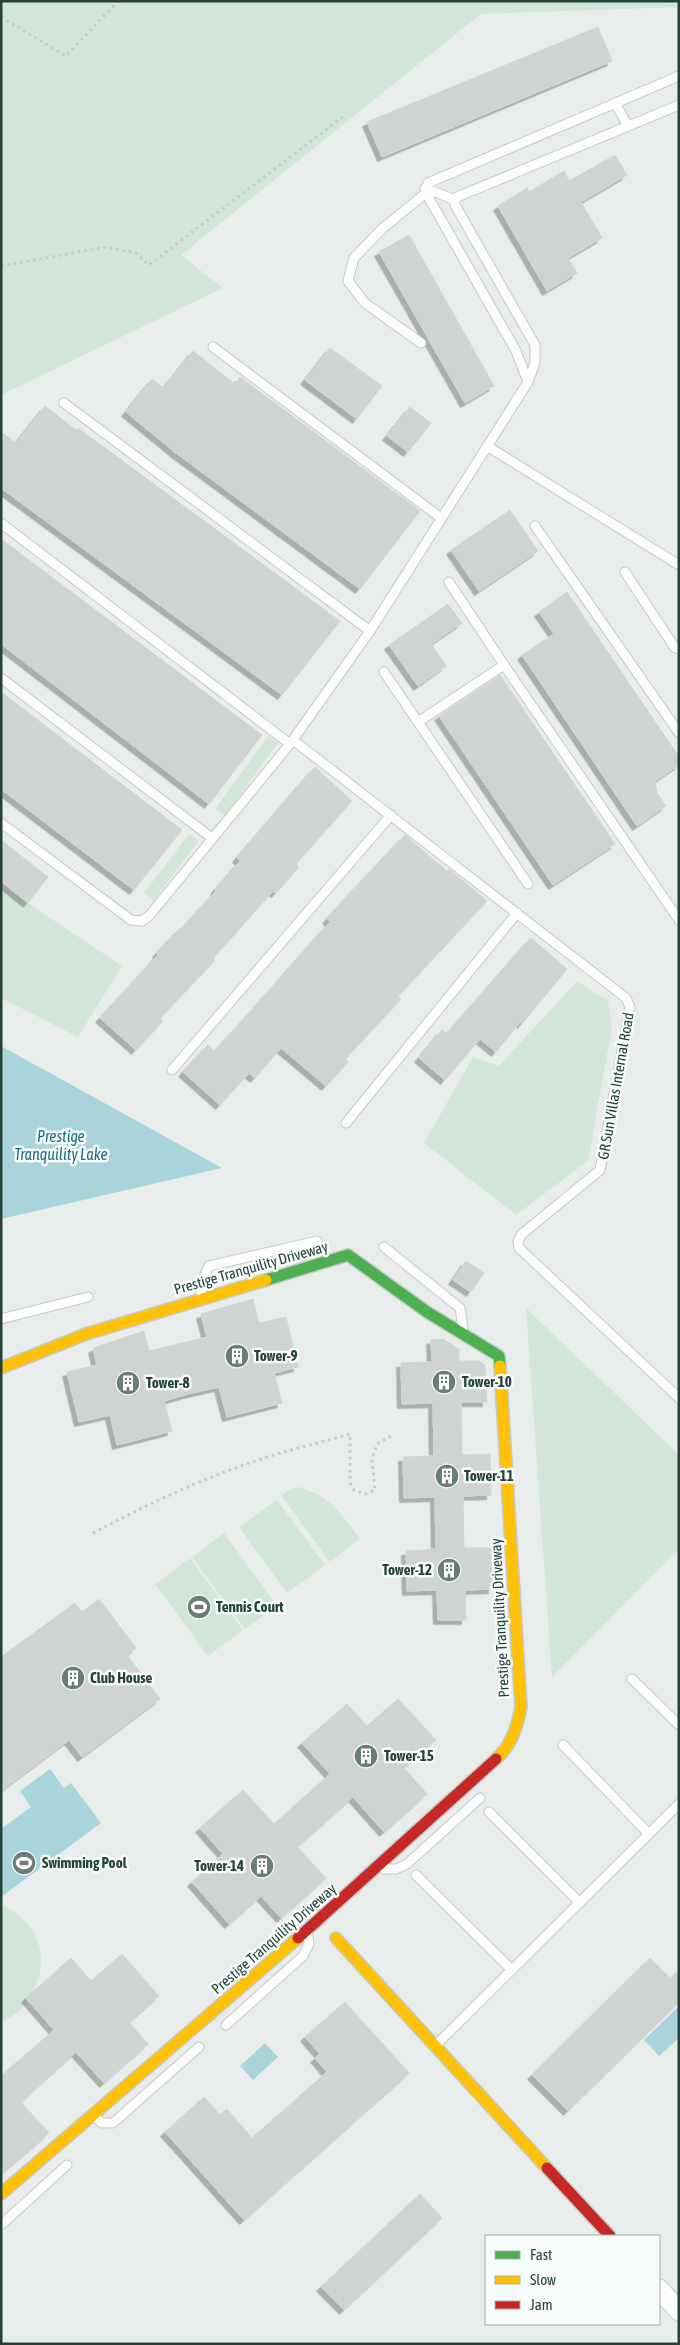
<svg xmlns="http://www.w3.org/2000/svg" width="680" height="2345" font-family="'Asap Condensed',sans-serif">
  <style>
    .green { fill: #d1e6d8 }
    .water { fill: #a9d4db }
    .building { fill: #cfd4d2; stroke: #d1d6d4; filter: url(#shadow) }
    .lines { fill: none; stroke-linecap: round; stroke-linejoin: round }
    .lane-casing { stroke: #c5cac8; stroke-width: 11 }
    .street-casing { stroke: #c5cac8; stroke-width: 21 }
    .fast-casing { stroke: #c3cbc8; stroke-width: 14 }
    .slow-casing { stroke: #c3cbc8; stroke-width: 14 }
    .jam-casing { stroke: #c3cbc8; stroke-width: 14 }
    .path { stroke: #c3ccca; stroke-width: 3; stroke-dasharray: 2.5 4; stroke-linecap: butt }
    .lane { stroke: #fcfcfc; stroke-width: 9 }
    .street { stroke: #fcfcfc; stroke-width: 19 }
    .fast { stroke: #4caf50; stroke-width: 11 }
    .slow { stroke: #ffc107; stroke-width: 11 }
    .jam { stroke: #c62828; stroke-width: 11 }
    .labels { text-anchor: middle; stroke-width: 5; stroke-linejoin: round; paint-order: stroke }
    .street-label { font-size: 15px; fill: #24423a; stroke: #f7fbf9 }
    .poi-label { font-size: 15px; font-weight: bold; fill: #24423a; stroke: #f7fbf9; text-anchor: start }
    .water-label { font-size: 16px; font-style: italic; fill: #1c6f80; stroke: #f7fbf9 }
  </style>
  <defs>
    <filter id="shadow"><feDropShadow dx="-4.5" dy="4.5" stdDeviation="0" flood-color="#0004"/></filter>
  </defs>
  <rect width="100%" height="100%" fill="#e8edeb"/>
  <path class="green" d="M1,1H679V7L481,14L181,255L223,288L1,395Z
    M268,736L278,743L225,816L215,809Z
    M189,834L199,841L154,900L144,893Z
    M1,885L122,966L78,1037L1,998Z
    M577,981L608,1001L612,1027L588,1161L516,1215L424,1143L473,1057L499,1066Z
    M526,1308L679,1455V1549L552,1677Z
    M298,1487C331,1496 341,1513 360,1539L330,1562L281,1495L293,1488Z
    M277,1500L325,1565L287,1593L239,1527Z
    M224,1533L277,1606L245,1629L192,1557Z
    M190,1558L243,1630L208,1656L155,1584Z
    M1,1904C13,1910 29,1922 35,1935C51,1967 33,2009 1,2022Z"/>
  <path class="water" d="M1,1046L222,1168L1,1219Z
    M50,1769L64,1788L71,1783L101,1823L1,1897V1829L31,1807L20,1791Z
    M679,2006V2038L659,2056L644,2040Z
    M265,2043L278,2057L253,2080L240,2066Z"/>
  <path class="building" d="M598,27L612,61L382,157L367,122Z
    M615,155L627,175L581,202L602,238L568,258L577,273L547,291L498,206L527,188L529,192L564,171L569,181Z
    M409,235L494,386L465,403L379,252Z
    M330,348L382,386L357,419L305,380Z
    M193,351L235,384L240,377L420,511L360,589L176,453L126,412L152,379L164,388Z
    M45,406L76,430L78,428L340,621L282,695L1,488V432L16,443Z
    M410,407L431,423L408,452L387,436Z
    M510,510L538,551L479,591L451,550Z
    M1,539L262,735L209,804L1,644Z
    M567,592L679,757V765L655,781L657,793L666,806L637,826L522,655L554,634L539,612Z
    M448,604L462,623L431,644L446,666L418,686L389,645Z
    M500,675L615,844L553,885L439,716Z
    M1,692L182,830L134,890L1,789Z
    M315,767L352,801L296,864L299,867L276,893L273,891L242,926L213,958L215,960L160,1018L163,1021L136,1050L100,1018L158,955L157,953L180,928L181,930L216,891L215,890L240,861L237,858Z
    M405,835L447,871L449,869L487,901L398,996L401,999L345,1059L348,1062L326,1086L281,1048L255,1078L249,1073L220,1105L183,1072L208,1045L214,1051L241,1023L330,922L327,919L354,889Z
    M1,840L48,877L28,903L1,881Z
    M531,938L567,969L522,1024L520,1022L496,1052L480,1039L445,1080L419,1058L442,1030L447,1034Z
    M466,1261L484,1273L471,1292L453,1280Z
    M253,1299L259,1323L286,1317L298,1367L274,1373L282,1403L227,1417L219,1387L188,1394L164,1401L172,1431L117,1445L110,1415L79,1422L67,1372L97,1365L93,1348L144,1331L149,1351L207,1337L201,1314Z
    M443,1339L459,1349V1361H478L485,1365L487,1402H461L462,1455L490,1454L491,1495L463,1496L464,1548H492L493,1589L465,1590L466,1620H438L437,1590L407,1591L406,1551L436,1549L435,1497L404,1498L403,1457L434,1456L433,1403L402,1404L401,1363L432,1362L431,1340Z
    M99,1599L136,1648L127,1655L160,1699L82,1757L69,1740L1,1791V1657L75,1603L82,1612Z
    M398,1699L436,1740L404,1768L427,1794L384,1832L353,1797L297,1847L326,1878L281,1918L261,1896L229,1924L192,1882L223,1854L200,1828L243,1790L274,1824L330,1774L302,1743L347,1704L367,1726Z
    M122,1954L159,1996L129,2022L148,2044L104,2083L76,2052L21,2102L49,2133L1,2174V2076L54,2030L26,1998L71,1958L91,1981Z
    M650,1958L670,1978L679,1970V2002L568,2111L532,2075Z
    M345,2002L409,2073L244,2220L165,2132L204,2097L220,2115L227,2109L252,2138L327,2072L315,2058L320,2054L305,2037Z
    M420,2194L442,2218L344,2310L321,2287Z"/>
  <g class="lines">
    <g class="lane-casing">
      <path id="lane" d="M615,103L628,126
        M425,188L455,200
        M421,343L365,303L348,281L354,258L383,228L426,193
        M213,347L441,518
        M528,382L516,351L426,193L428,183L679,76
        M64,403L370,631
        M487,446L679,565
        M1,523L290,744
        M535,526L679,733
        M625,572L675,648L679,649
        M449,582L504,665L679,920
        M384,672L528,884
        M1,678L212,838
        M418,722L504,665
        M293,740L626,998L630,1007L600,1170L522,1234L518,1241L519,1248L679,1398
        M1,823L131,920L142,921L149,916L290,744L370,631L528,382L535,363V345L455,205V200L457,197L679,105
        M172,1070L391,815
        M346,1123L517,913
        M384,1247L460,1308L463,1328
        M201,1294L204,1277L209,1266L317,1241
        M1,1319L88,1297
        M632,1679L679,1725
        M563,1745L649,1834
        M489,1812L580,1903
        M384,1869H396L407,1864L480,1798
        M416,1875L512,1970
        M226,2025L303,1956L309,1944L308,1936
        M437,2044L679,1804
        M94,2116L102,2123H113L199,2047
        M1,2225L67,2165"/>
    </g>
    <g class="street-casing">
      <path id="street" d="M659,2289L679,2311"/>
    </g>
    <g class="fast-casing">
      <path id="fast" d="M266,1280L348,1255L427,1312L499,1356L500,1366"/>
    </g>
    <g class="slow-casing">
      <path id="slow" d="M1,1368L86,1334L266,1280
        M496,1759C512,1745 517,1727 521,1707L500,1366
        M336,1938L547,2168
        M1,2194L298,1938"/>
    </g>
    <g class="jam-casing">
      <path id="jam" d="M298,1938L496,1759
        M547,2168L610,2236"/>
    </g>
    <path class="path" d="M1,17L66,56L118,1
      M1,266L106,247L136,253L149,265L344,116
      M93,1533C146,1505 201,1479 258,1460C288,1450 319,1443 350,1434V1482L354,1490L365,1494L375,1490L372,1459L377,1444L391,1436"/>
    <use href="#lane" class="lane"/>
    <use href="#street" class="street"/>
    <use href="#fast" class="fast"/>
    <use href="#slow" class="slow"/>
    <use href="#jam" class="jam"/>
  </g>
  <defs>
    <g id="building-disc" transform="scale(1.25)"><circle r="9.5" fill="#697e78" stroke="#f7fbf9"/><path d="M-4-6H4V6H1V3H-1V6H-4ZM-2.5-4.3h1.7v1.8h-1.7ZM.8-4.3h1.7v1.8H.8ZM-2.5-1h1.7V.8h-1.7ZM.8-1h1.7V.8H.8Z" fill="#fff"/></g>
    <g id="stadium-disc" transform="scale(1.25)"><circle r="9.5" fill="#697e78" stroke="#f7fbf9"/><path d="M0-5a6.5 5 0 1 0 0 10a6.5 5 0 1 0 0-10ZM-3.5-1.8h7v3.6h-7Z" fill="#fff"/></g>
  </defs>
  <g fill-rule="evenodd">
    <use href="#building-disc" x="237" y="1356"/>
    <use href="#building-disc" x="444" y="1382"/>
    <use href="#building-disc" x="128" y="1383"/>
    <use href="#building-disc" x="447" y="1476"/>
    <use href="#building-disc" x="449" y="1570"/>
    <use href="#stadium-disc" x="199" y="1607"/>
    <use href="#building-disc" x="73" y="1678"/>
    <use href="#building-disc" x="366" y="1756"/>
    <use href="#stadium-disc" x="24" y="1863"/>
    <use href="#building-disc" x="262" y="1866"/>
  </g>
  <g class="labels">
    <g class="street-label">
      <text transform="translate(616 1086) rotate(-80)" y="5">GR Sun Villas Internal Road</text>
      <text transform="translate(251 1268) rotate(-16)" y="5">Prestige Tranquility Driveway</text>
      <text transform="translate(500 1618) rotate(-93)" y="5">Prestige Tranquility Driveway</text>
      <text transform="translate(274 1939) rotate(-41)" y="5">Prestige Tranquility Driveway</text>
    </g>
    <g class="poi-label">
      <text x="254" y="1361">Tower-9</text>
      <text x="462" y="1387">Tower-10</text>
      <text x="146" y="1388">Tower-8</text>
      <text x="464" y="1481">Tower-11</text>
      <text x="432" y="1575" text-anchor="end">Tower-12</text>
      <text x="216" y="1612">Tennis Court</text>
      <text x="90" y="1683">Club House</text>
      <text x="384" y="1761">Tower-15</text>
      <text x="42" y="1868">Swimming Pool</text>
      <text x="244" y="1871" text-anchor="end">Tower-14</text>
    </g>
    <g class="water-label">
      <text x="61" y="1142">Prestige<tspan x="61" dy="18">Tranquility Lake</tspan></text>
    </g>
  </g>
  <rect width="680" height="2345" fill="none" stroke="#24423a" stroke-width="5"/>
  <rect x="485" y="2235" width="175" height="90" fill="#f7fbf9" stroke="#a3b1ad"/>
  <rect x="495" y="2251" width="25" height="8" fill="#4caf50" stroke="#a3b1ad"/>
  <text x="530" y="2260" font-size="15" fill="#24423a">Fast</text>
  <rect x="495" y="2276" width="25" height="8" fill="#ffc107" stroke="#a3b1ad"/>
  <text x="530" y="2285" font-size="15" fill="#24423a">Slow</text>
  <rect x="495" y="2301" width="25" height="8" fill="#c62828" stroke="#a3b1ad"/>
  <text x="530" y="2310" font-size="15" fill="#24423a">Jam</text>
</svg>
